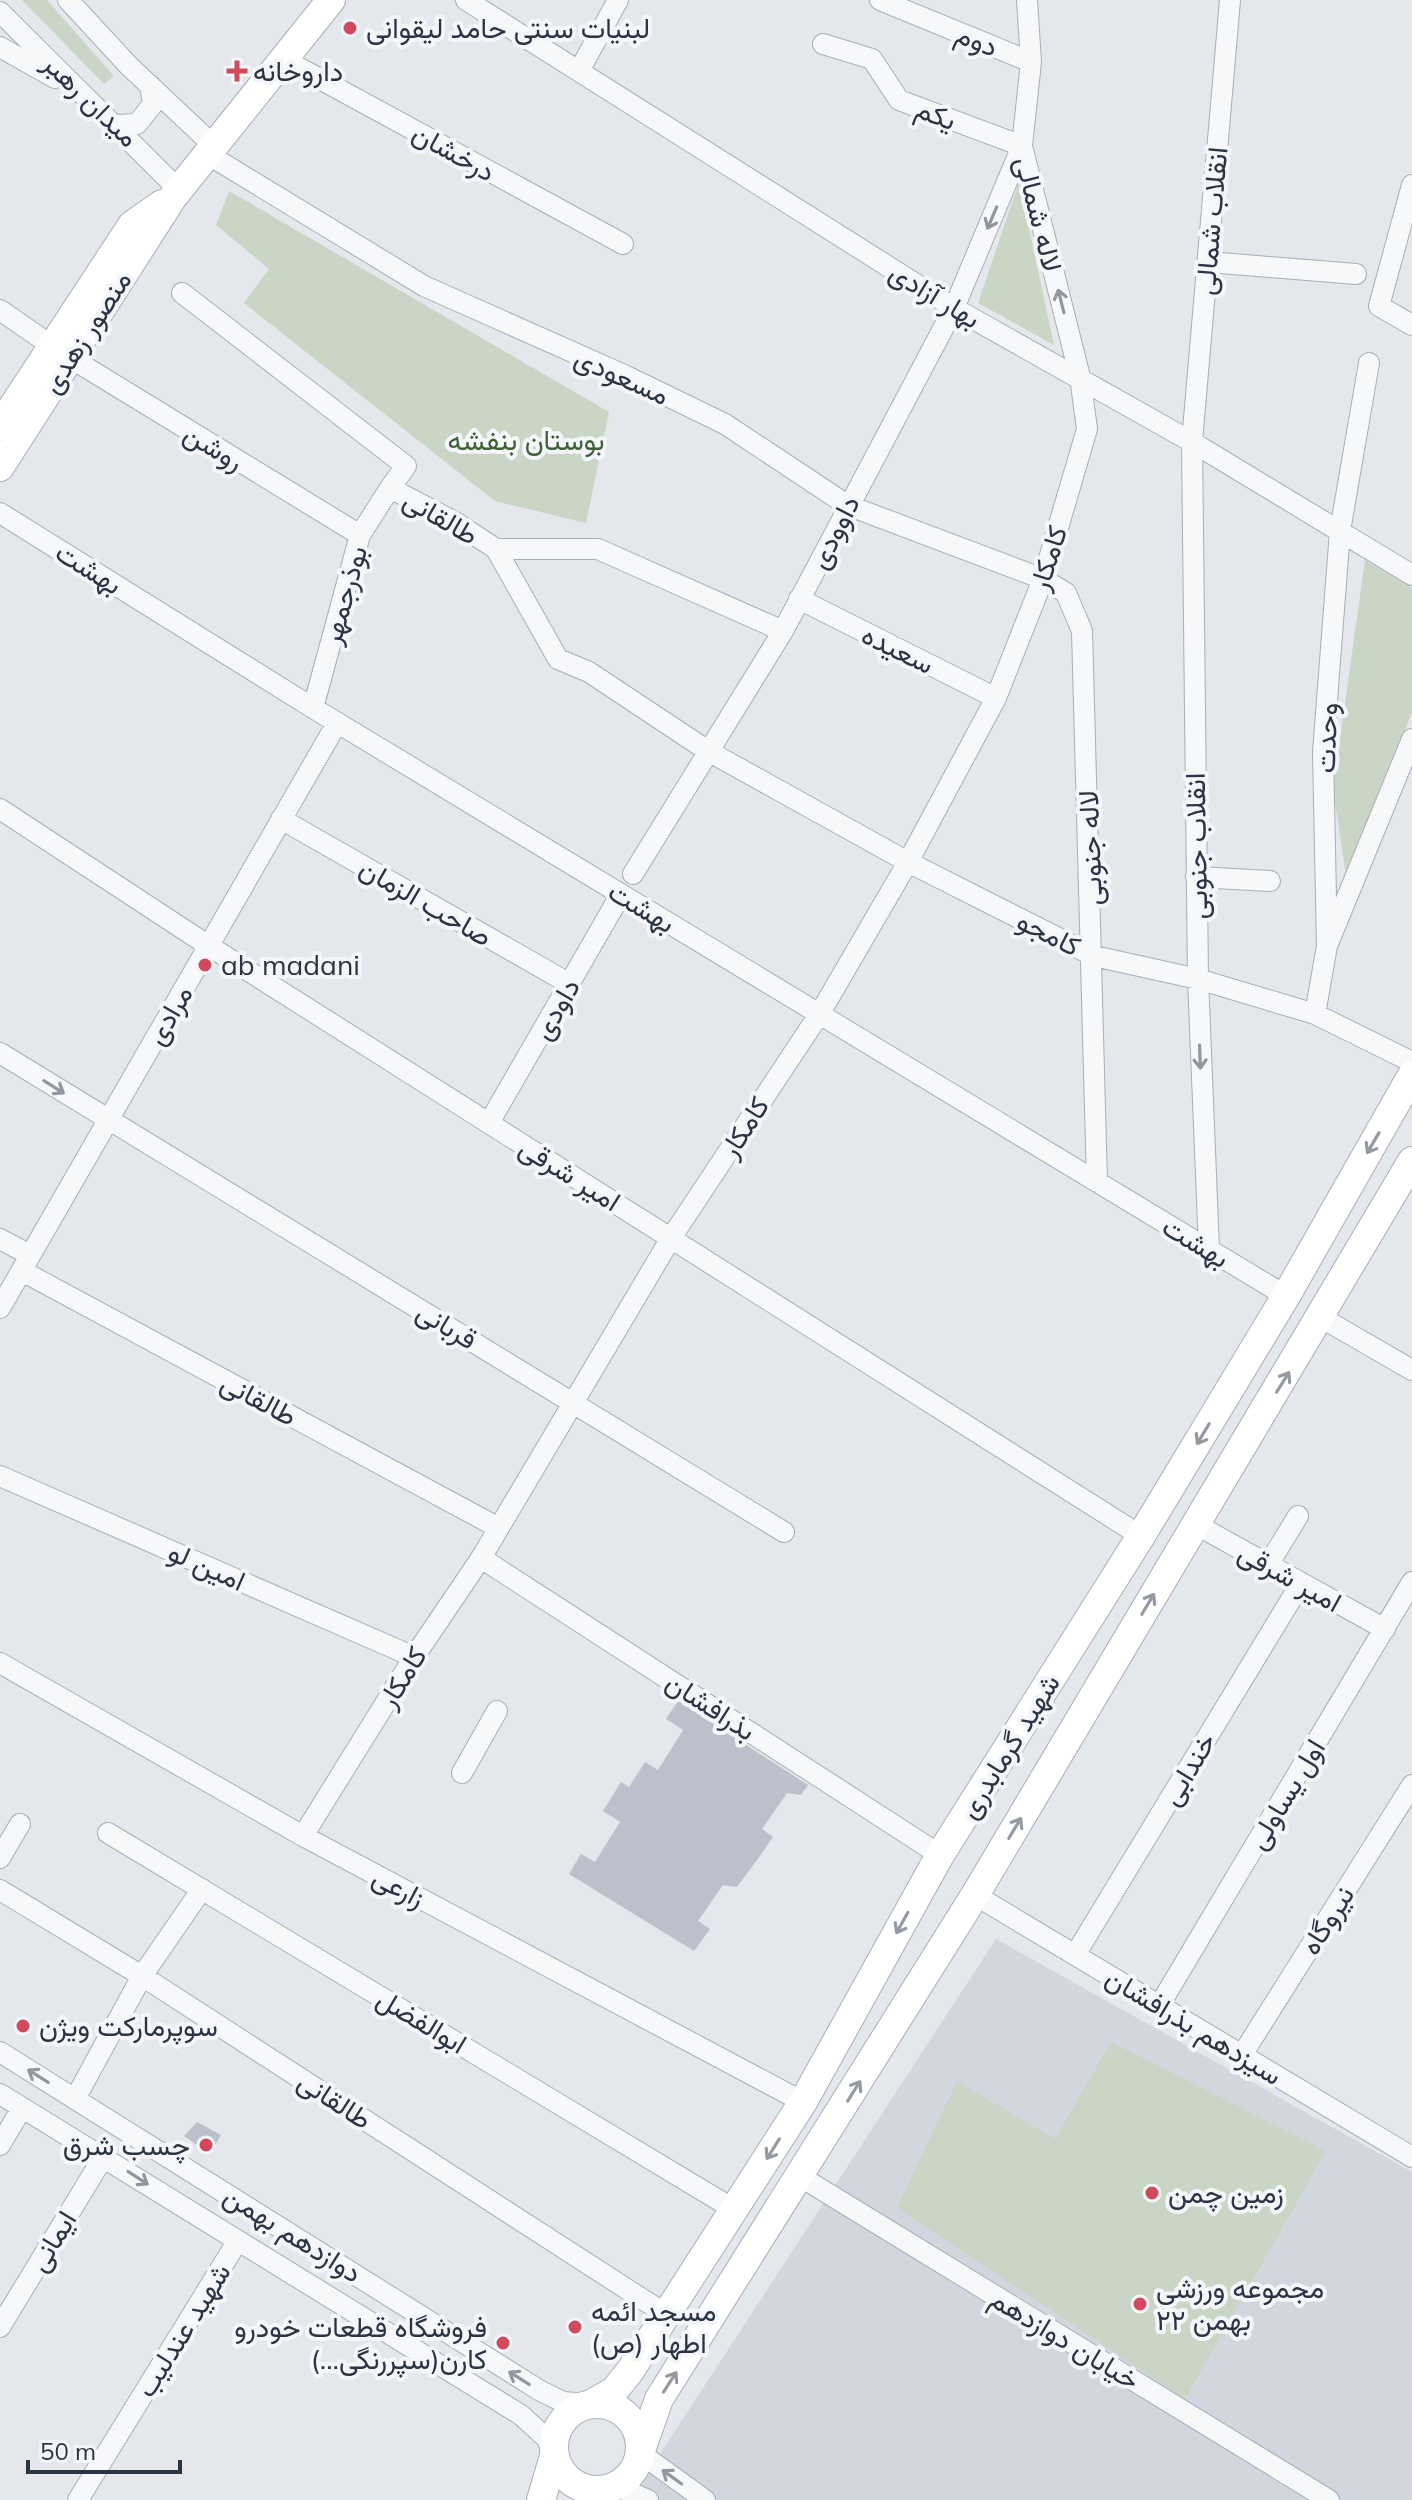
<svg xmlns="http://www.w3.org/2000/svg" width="1412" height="2500" font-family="Mulish,Vazirmatn,sans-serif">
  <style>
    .built { fill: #d2d6de }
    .green { fill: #c9d6c5 }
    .building { fill: #bbc0ca }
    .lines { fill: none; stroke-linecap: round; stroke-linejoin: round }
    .street-casing { stroke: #a9aeb7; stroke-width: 22 }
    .secondary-casing { stroke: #a9aeb7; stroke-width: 30 }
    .street { stroke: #f7f8fa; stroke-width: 20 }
    .secondary { stroke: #fff; stroke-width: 28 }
    .oneway { stroke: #9196a0 }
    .oneway2 { stroke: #959aa2 }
    .poi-dot { fill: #d1495b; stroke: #f4f6f9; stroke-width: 3 }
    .labels { text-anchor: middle; stroke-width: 8; stroke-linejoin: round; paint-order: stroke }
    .poi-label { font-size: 28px; fill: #2b3445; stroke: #f4f6f9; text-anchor: start }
    .street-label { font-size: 28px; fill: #2b3445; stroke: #f4f6f9 }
    .park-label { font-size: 28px; fill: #3f6138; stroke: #f4f6f9 }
  </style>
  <rect width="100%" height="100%" fill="#e4e7ec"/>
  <path class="built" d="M996,1939L1412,2172V2500H630Z"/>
  <path class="green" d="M22,0H47L114,76L104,84Z
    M1019,182L1054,345L978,303Z
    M229,191L609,412L586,523L495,501L244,303L269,269L216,225Z
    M1365,560L1412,588V712L1347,882L1333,789Z
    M1111,2042L1326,2151L1185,2399L897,2208L957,2081L1055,2139Z"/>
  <path class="building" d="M678,1701L808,1785L801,1795L787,1793L762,1829L773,1837L757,1860L737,1887L723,1885L698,1921L710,1929L694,1951L569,1874L581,1854L595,1862L620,1822L603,1811L621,1782L629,1787L645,1762L658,1770L683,1730L666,1719Z
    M197,2122L221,2135L210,2154L184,2136Z"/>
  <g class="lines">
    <g class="street-casing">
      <path id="street" d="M68,0L129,66L214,146
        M466,0L954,308L1192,442L1412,575
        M880,0L1031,62
        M0,12L179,190
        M823,44L872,59L899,100L1022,146
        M0,47L55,78
        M285,60L623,244
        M579,71L618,0
        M116,125L137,124L153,104L150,85
        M209,155L424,286L624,375L725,424L847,505L1043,579L1066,593L1082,631L1097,1182
        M1412,185L1379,306L1412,325
        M1208,262L1356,274
        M182,293L406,466L390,488L455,522L496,549H598L783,631
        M0,310L52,346
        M69,357L360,535
        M0,513L313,708L1286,1296
        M496,549L558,659L589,672L708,751L908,862L1094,956L1198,979L1315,1014L1412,1062
        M799,599L996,698
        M313,708L360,535L390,488
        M0,809L209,946L1141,1536
        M281,819L570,984
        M633,874L783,631L954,308L1022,146
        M1196,877L1270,881
        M1327,946L1323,752L1340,531L1369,363
        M1315,1014L1327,946L1412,739
        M0,1053L784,1532
        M489,1123L621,894
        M0,1239L30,1255
        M1209,1249L1198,979L1192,442L1230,0
        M22,1271L497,1527
        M0,1308L337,723
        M1322,1318L1412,1370
        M0,1476L414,1657
        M1195,1524L1385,1629
        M481,1558L940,1855
        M1268,1565L1298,1516
        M0,1663L303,1836L803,2102
        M462,1773L497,1711
        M108,1833L735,2210
        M303,1836L414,1657L481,1558L671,1238L820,1013L908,862L996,698L1043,579L1087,429L1080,377L1022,146L1031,62L1027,0
        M0,1858L20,1824
        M0,1890L142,1976L667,2315
        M975,1895L1412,2157
        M1075,1955L1301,1583
        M1159,2006L1412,1582
        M0,2052L539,2390L563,2402L591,2404
        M1242,2055L1412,1785
        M0,2094L521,2415L547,2439L554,2456
        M75,2099L142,1976L202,1889
        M0,2145L22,2108
        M801,2177L1329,2500
        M0,2327L104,2156
        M640,2453L705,2500
        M615,2486L648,2500
        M78,2500L237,2242"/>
    </g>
    <g class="secondary-casing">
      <path id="secondary" d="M0,426L132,225L162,204
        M0,467L173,197L331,0
        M554 2447a43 43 0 1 1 86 0a43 43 0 1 1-86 0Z
        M591,2404L614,2391L630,2371L803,2102L940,1855L1141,1536L1286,1296L1412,1075
        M640,2453L659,2399L975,1895L1412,1161
        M541,2500L554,2456"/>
    </g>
    <use href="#street" class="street"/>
    <use href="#secondary" class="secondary"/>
  </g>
  <defs><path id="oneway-shaft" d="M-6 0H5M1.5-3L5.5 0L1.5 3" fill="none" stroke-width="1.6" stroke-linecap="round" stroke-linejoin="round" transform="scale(2)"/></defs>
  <g class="oneway">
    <use href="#oneway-shaft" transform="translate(992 218) rotate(113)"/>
    <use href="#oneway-shaft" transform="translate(1061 301) rotate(-104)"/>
    <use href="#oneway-shaft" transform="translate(1200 1057) rotate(88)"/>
    <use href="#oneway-shaft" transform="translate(54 1087) rotate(32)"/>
    <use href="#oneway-shaft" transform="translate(38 2076) rotate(-148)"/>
    <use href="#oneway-shaft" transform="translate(138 2178) rotate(33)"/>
    <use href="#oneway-shaft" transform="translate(519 2378) rotate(-148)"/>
    <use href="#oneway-shaft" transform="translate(672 2477) rotate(-144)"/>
  </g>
  <g class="oneway2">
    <use href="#oneway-shaft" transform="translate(1373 1143) rotate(120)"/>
    <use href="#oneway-shaft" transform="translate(1283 1382) rotate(-58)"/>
    <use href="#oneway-shaft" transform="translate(1203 1434) rotate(121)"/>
    <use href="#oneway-shaft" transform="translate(1148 1604) rotate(-59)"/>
    <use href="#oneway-shaft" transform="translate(1015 1828) rotate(-59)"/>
    <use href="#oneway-shaft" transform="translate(902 1923) rotate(119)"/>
    <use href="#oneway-shaft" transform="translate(854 2091) rotate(-58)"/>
    <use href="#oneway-shaft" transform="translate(773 2149) rotate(122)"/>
    <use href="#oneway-shaft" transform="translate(670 2382) rotate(-57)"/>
  </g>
  <g class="poi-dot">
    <circle cx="350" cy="28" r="8"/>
    <path d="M233 59h8v8h8v8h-8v8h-8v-8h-8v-8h8z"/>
    <circle cx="205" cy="965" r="8"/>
    <circle cx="23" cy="2026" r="8"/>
    <circle cx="206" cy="2145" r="8"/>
    <circle cx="1152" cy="2193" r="8"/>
    <circle cx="1140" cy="2304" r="8"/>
    <circle cx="575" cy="2327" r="8"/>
    <circle cx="503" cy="2343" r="8"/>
  </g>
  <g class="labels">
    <g class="poi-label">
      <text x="366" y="38">لبنیات سنتی حامد لیقوانی</text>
      <text x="253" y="81">داروخانه</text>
      <text x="221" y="975">ab madani</text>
      <text x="39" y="2036">سوپرمارکت ویژن</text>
      <text x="190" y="2155" text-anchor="end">چسب شرق</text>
      <text x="1168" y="2203">زمین چمن</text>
      <text x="1156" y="2298">مجموعه ورزشی<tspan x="1156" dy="32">۲۲ بهمن</tspan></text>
      <text x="591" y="2321">مسجد ائمه<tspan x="591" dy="32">اطهار (ص)</tspan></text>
      <text x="487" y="2337" text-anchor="end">فروشگاه قطعات خودرو<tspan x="487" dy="32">کارن(سپررنگی...)</tspan></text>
    </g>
    <g class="street-label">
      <text transform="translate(977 40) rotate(22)" y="10">دوم</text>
      <text transform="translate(91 100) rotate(44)" y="10">میدان رهبر</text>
      <text transform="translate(936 114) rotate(21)" y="10">یکم</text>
      <text transform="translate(454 152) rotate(29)" y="10">درخشان</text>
      <text transform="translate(1039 214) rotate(76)" y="10">لاله شمالی</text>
      <text transform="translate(1211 221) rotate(-85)" y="10">انقلاب شمالی</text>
      <text transform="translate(935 295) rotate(31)" y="10">بهار آزادی</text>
      <text transform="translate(86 332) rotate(-57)" y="10">منصور زهدی</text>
      <text transform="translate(622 376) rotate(24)" y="10">مسعودی</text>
      <text transform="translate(214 447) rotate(31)" y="10">روشن</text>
      <text transform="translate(441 517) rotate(30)" y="10">طالقانی</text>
      <text transform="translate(834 532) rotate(-63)" y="10">داوودی</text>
      <text transform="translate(1048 558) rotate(-72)" y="10">کامکار</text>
      <text transform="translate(89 568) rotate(32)" y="10">بهشت</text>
      <text transform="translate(344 595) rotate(-74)" y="10">بوذرجمهر</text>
      <text transform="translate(898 649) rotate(26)" y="10">سعیده</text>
      <text transform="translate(1326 738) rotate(-88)" y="10">وحدت</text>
      <text transform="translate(1196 846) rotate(-91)" y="10">انقلاب جنوبی</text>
      <text transform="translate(1090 848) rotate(-92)" y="10">لاله جنوبی</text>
      <text transform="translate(426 902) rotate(30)" y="10">صاحب الزمان</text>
      <text transform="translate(642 907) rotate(31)" y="10">بهشت</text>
      <text transform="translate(1049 933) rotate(27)" y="10">کامجو</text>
      <text transform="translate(556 1009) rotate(-60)" y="10">داودی</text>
      <text transform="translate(169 1015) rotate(-60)" y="10">مرادی</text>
      <text transform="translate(744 1127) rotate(-57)" y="10">کامکار</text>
      <text transform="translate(570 1174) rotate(32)" y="10">امیر شرقی</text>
      <text transform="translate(1196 1242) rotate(31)" y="10">بهشت</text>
      <text transform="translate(447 1325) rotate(31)" y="10">قربانی</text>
      <text transform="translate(259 1399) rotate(28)" y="10">طالقانی</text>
      <text transform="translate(207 1566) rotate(24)" y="10">امین لو</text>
      <text transform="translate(1290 1577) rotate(29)" y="10">امیر شرقی</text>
      <text transform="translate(402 1677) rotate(-58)" y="10">کامکار</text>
      <text transform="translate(711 1706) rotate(33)" y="10">بذرافشان</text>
      <text transform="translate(1009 1746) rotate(-58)" y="10">شهید گرمابدری</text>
      <text transform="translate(1188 1769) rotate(-59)" y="10">خندابی</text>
      <text transform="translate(1286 1794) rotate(-59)" y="10">اول یساولی</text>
      <text transform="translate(399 1887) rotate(28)" y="10">زارعی</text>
      <text transform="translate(1327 1920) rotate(-58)" y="10">نیروگاه</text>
      <text transform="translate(422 2021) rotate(31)" y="10">ابوالفضل</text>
      <text transform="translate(1194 2026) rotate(31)" y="10">سیزدهم بذرافشان</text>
      <text transform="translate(335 2100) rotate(33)" y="10">طالقانی</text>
      <text transform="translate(293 2234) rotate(32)" y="10">دوازدهم بهمن</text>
      <text transform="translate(52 2241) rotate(-59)" y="10">ایمانی</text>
      <text transform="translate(183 2330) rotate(-58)" y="10">شهید عندلیب</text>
      <text transform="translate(1065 2339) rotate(31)" y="10">خیابان دوازدهم</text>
    </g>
    <g class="park-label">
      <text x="526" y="450">بوستان بنفشه</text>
    </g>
  </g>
  <path d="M28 2460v12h152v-12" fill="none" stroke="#2b3445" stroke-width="4"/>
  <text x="40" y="2460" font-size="24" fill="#2b3445" stroke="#f4f6f9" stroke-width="6" paint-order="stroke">50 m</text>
</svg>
